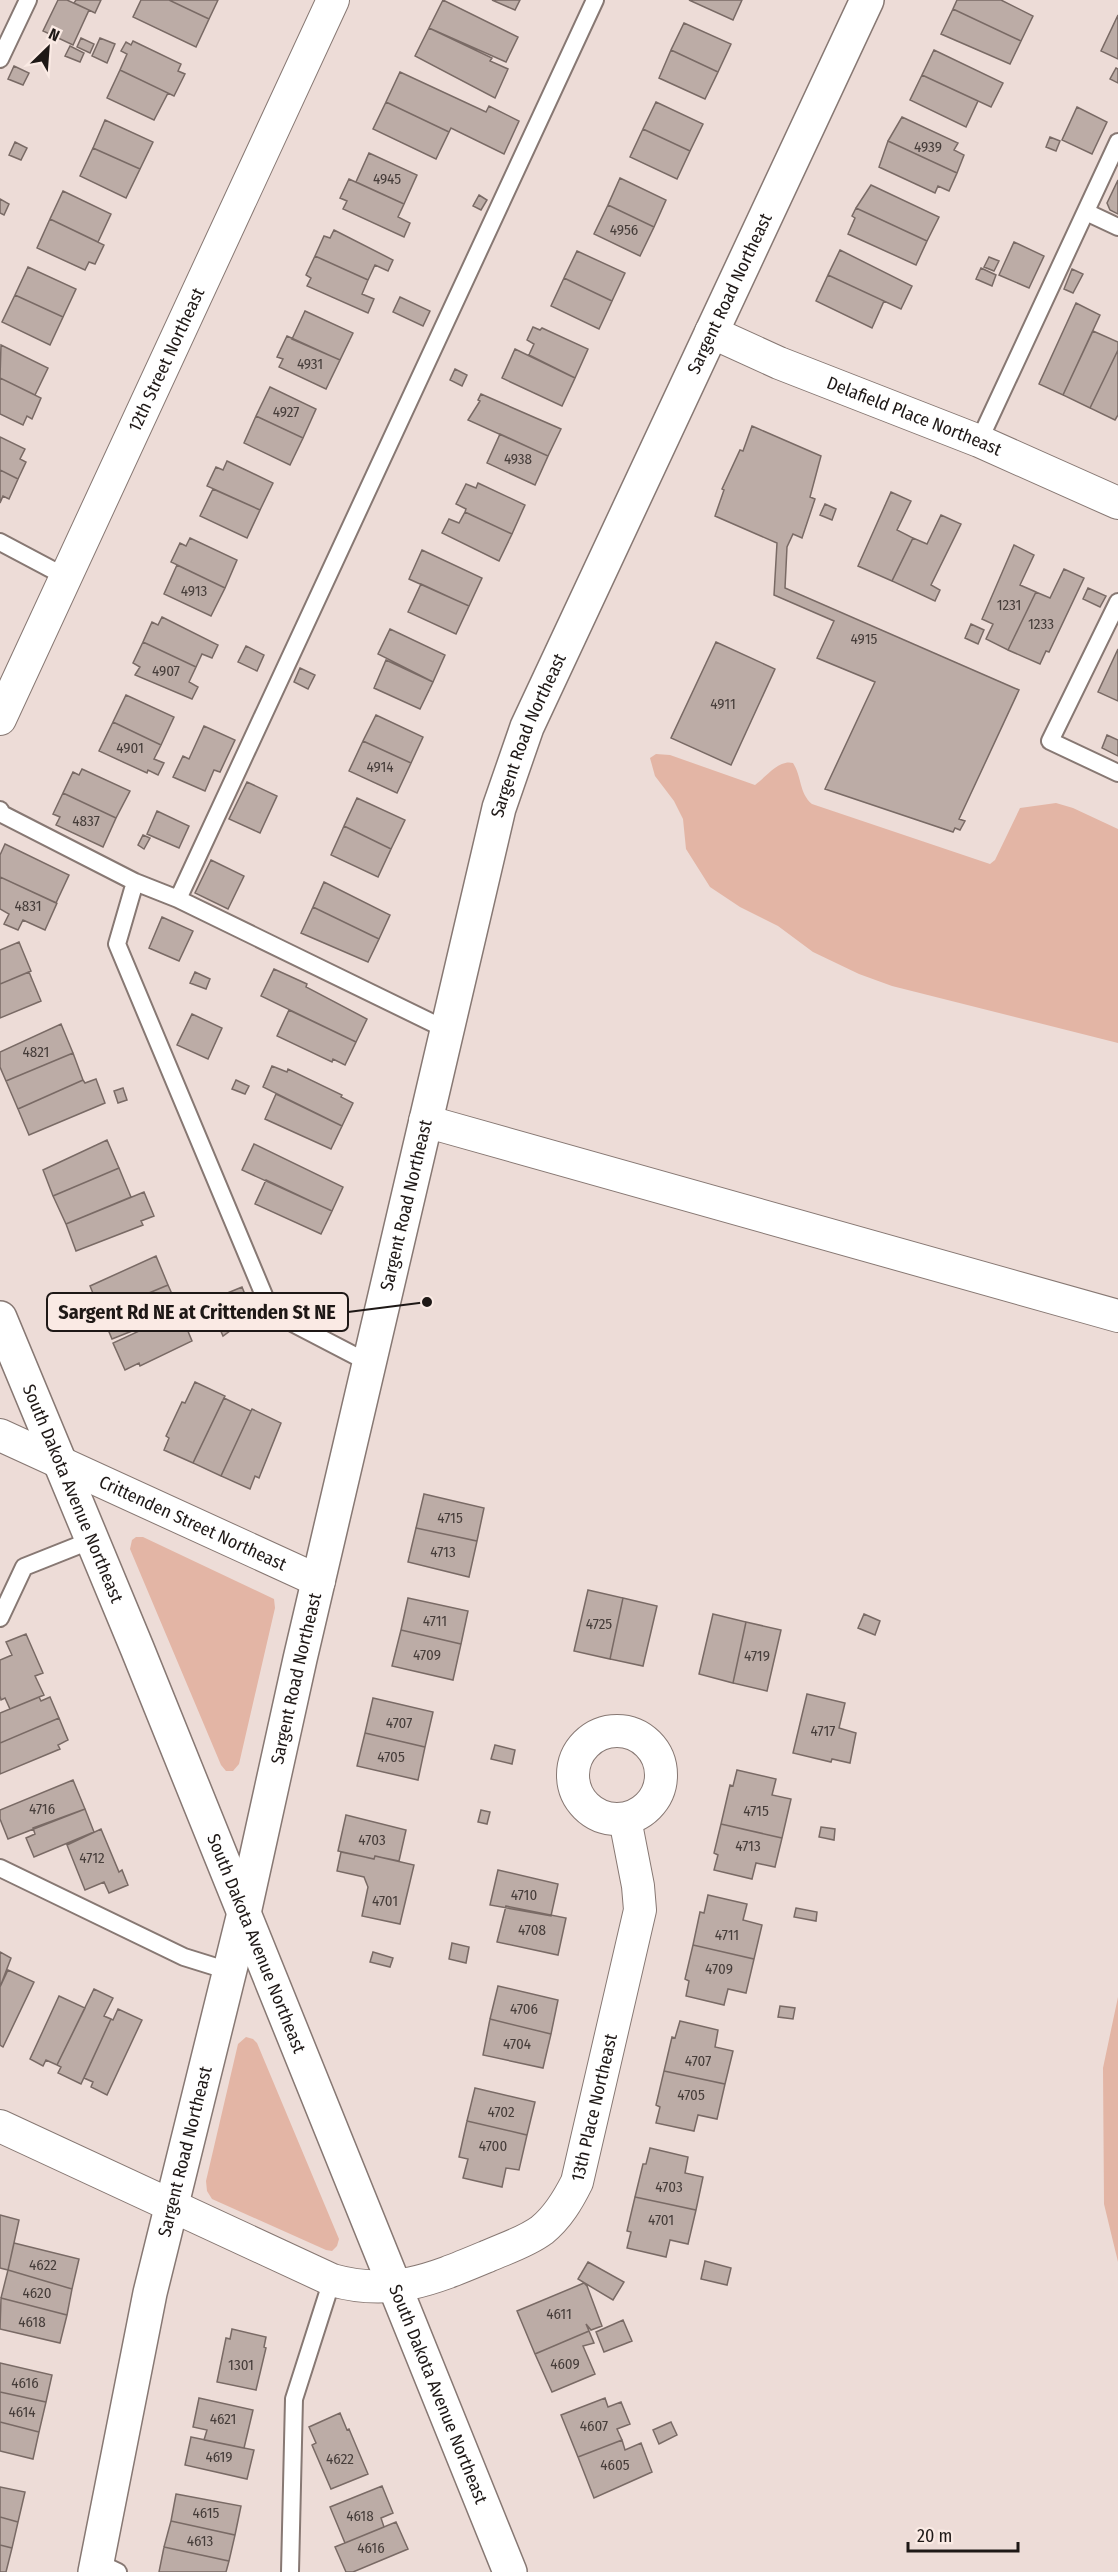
<svg xmlns="http://www.w3.org/2000/svg" width="1118" height="2572" font-family="'Fira Sans Condensed',sans-serif">
  <style>
    .green { fill: #e3b5a5 }
    .building { fill: #bcaca6; stroke: #796a65; stroke-width: 1.5 }
    .lines { fill: none; stroke-linecap: round; stroke-linejoin: round }
    .service-casing { stroke: #877873; stroke-width: 20 }
    .minor-casing { stroke: #877873; stroke-width: 34 }
    .secondary-casing { stroke: #877873; stroke-width: 36 }
    .primary-casing { stroke: #877873; stroke-width: 36 }
    .service { stroke: #fff; stroke-width: 16 }
    .minor { stroke: #fff; stroke-width: 32 }
    .secondary { stroke: #fff; stroke-width: 33 }
    .primary { stroke: #fff; stroke-width: 33 }
    .labels { text-anchor: middle; stroke-width: 4.5; stroke-linejoin: round; paint-order: stroke }
    .number-label { font-size: 15px; fill: #463d3a }
    .street-label { font-size: 18px; fill: #1e1816; stroke: #faeae4 }
    .leader { fill: none; stroke: #1e1816; stroke-width: 2 }
    .callout-dot { fill: #1e1816; stroke: #faeae4; stroke-width: 2 }
    .callout { fill: #faeae4; stroke: #1e1816; stroke-width: 2 }
    .callout-label { font-size: 20px; text-anchor: middle; font-weight: bold; fill: #1e1816 }
  </style>
  <rect width="100%" height="100%" fill="#eddcd7"/>
  <path class="green" d="M656,754L670,755L755,785C766,777 779,759 793,763C802,777 799,793 812,804L990,864L995,860L1020,808L1056,803L1073,808L1118,829V1043L892,986L859,974L813,952L778,926L740,907L710,887L686,849L683,819L674,801L655,776L650,758Z
    M136,1537H143L274,1599L275,1608L239,1764L233,1771H226L221,1765L130,1549L132,1540Z
    M1118,1997V2262L1104,2204L1103,2068Z
    M246,2037L253,2039L257,2043L339,2239L337,2246L332,2251L326,2250L212,2199L207,2191L206,2181L238,2044Z"/>
  <path class="building" d="M58,0H67L89,10L73,45L43,31Z
    M76,0H101L95,13L74,3Z
    M141,0H169L209,19L196,47L133,17Z
    M169,0H218L209,19Z
    M443,0L518,37L506,62L429,28Z
    M492,0H520L515,10Z
    M689,0H742L733,20Z
    M957,0H1001L1033,16L1021,41L953,9Z
    M953,9L1021,41L1010,64L941,34Z
    M1118,15V59L1101,51Z
    M684,23L731,44L718,72L671,50Z
    M429,28L492,58L490,61L508,69L495,98L415,56Z
    M81,38L94,44L90,53L77,47Z
    M100,38L115,44L107,63L92,56Z
    M133,41L181,64L178,71L185,74L174,96L120,70L127,54L121,51L126,42L131,45Z
    M70,46L84,53L80,62L65,56Z
    M671,50L718,72L705,99L659,78Z
    M934,50L1003,83L991,107L922,75Z
    M14,66L29,73L23,85L8,79Z
    M1116,68L1118,69V83L1110,79Z
    M120,70L168,93L154,120L107,98Z
    M400,72L486,112L489,106L519,121L504,154L451,128L449,132L386,102Z
    M922,75L978,101L966,127L910,100Z
    M386,102L449,132L436,159L373,129Z
    M656,102L703,124L690,151L643,129Z
    M1077,107L1107,122L1092,154L1062,140Z
    M902,117L958,143L954,150L964,155L957,173L888,141Z
    M105,120L153,142L140,169L93,148Z
    M643,129L690,151L677,179L630,157Z
    M1050,137L1060,141L1056,151L1046,147Z
    M888,141L957,173L949,191L938,186L935,193L879,167Z
    M15,142L27,148L21,160L9,155Z
    M93,148L140,169L126,198L80,176Z
    M369,153L417,175L404,204L356,182Z
    M620,178L666,200L654,227L608,205Z
    M349,179L404,204L398,217L410,223L404,237L343,209L347,201L340,198Z
    M1118,180V214L1110,210L1107,203Z
    M871,185L939,217L927,241L856,208Z
    M63,191L111,214L98,242L50,219Z
    M479,195L487,200L481,210L473,206Z
    M0,199L9,204L4,215L0,213Z
    M608,205L654,227L640,256L594,234Z
    M856,208L927,241L916,265L848,234L855,218L852,216Z
    M50,219L104,245L95,264L89,262L85,270L37,248Z
    M334,230L393,260L388,271L375,265L368,280L315,256L324,236L330,238Z
    M1014,242L1044,256L1029,288L999,275Z
    M840,250L912,286L901,309L828,275Z
    M577,251L625,273L612,301L564,278Z
    M315,256L368,280L362,294L374,299L368,313L307,286L311,278L306,275Z
    M989,257L999,261L994,271L984,267Z
    M28,267L76,289L63,317L15,295Z
    M981,268L996,275L992,286L976,279Z
    M1072,269L1083,274L1073,293L1064,289Z
    M828,275L884,301L872,328L816,301Z
    M564,278L612,301L599,329L551,306Z
    M15,295L63,317L50,345L2,322Z
    M400,297L430,311L423,326L393,312Z
    M1076,303L1100,315L1063,395L1039,384Z
    M305,311L353,333L340,360L292,339Z
    M533,327L540,330L542,328L588,349L575,378L529,355L534,344L527,340Z
    M1093,331L1118,342V350L1090,408L1063,395Z
    M287,336L340,360L326,389L279,367L283,359L277,357Z
    M1,345L48,368L35,395L0,378Z
    M515,349L575,378L562,406L502,378Z
    M1118,350V415L1115,420L1090,408Z
    M455,369L467,375L462,386L450,380Z
    M0,378L41,398L32,419L27,416L23,425L0,414Z
    M270,387L316,409L303,438L256,416Z
    M481,394L561,429L548,456L468,420L480,401L478,400Z
    M256,416L303,438L290,465L244,443Z
    M752,426L821,456L810,497L815,499L802,538L793,534L787,547L785,588L1019,690L959,819L965,821L960,830L955,828L953,832L825,789L875,682L817,658L834,621L774,595L777,543L715,516L724,490L722,489L740,450L743,451Z
    M500,434L548,456L535,485L487,463Z
    M0,437L25,449L20,459L26,462L18,479L0,470Z
    M227,461L273,483L260,510L207,486L216,467L223,470Z
    M0,470L18,479L9,499L3,496L0,503Z
    M478,483L525,505L512,534L465,512L466,509L456,504L466,484L476,488Z
    M213,489L260,510L247,538L200,516Z
    M891,492L911,501L897,530L913,538L892,581L858,566Z
    M825,504L836,509L832,520L820,515Z
    M465,512L512,534L499,561L442,533L449,519L459,523Z
    M941,515L961,524L931,585L940,590L935,601L892,581L913,538L927,544Z
    M190,538L237,560L225,588L171,562L180,543L186,546Z
    M1014,545L1034,555L1020,585L1036,592L1008,650L986,639L993,624L982,619Z
    M422,550L482,578L469,606L409,579Z
    M177,565L225,588L211,616L164,594Z
    M1064,569L1084,578L1049,652L1046,651L1040,664L1008,650L1036,592L1050,598Z
    M421,584L469,606L456,634L408,612Z
    M1088,588L1106,596L1100,607L1083,599Z
    M162,617L218,645L212,658L202,654L196,667L143,642L152,622L158,625Z
    M971,624L984,630L978,644L965,638Z
    M390,629L445,655L433,682L378,654Z
    M143,642L196,667L189,682L198,687L192,699L135,675L140,667L133,663Z
    M716,642L775,669L731,765L671,738Z
    M246,646L264,655L257,671L238,662Z
    M1118,649V701L1098,692Z
    M386,660L433,682L420,709L374,688Z
    M300,668L315,675L308,689L294,682Z
    M126,695L174,717L161,745L113,722Z
    M376,715L423,737L411,763L363,741Z
    M113,722L161,745L154,759L164,763L158,775L148,770L147,773L99,751Z
    M204,726L235,740L220,772L214,770L205,791L173,777L183,756L189,759Z
    M1107,735L1118,740V756L1102,748Z
    M363,741L411,763L397,793L349,771Z
    M82,769L130,791L116,818L63,793L73,772L79,775Z
    M247,782L277,796L260,833L229,819Z
    M63,793L116,818L103,847L56,825L60,817L53,814Z
    M357,798L405,820L391,849L344,826Z
    M157,811L189,826L179,848L147,834Z
    M344,826L391,849L378,877L331,855Z
    M143,835L150,838L144,849L138,845Z
    M5,844L69,875L56,903L0,877V855Z
    M211,860L244,876L228,909L195,893Z
    M0,877L57,903L45,930L23,920L18,930L4,924L9,914L0,909Z
    M324,882L390,915L379,939L313,907Z
    M313,907L379,939L368,962L301,933Z
    M162,917L193,931L179,961L149,948Z
    M19,942L31,971L0,984V950Z
    M274,969L307,984L306,987L367,1019L356,1042L261,996Z
    M29,972L41,1001L0,1018V984Z
    M195,972L210,979L206,989L190,983Z
    M289,1010L356,1042L345,1065L333,1059L332,1062L277,1036Z
    M192,1014L222,1028L208,1059L177,1045Z
    M61,1024L73,1053L6,1081L0,1067V1052Z
    M73,1053L83,1080L18,1109L6,1081Z
    M272,1066L287,1072L288,1069L342,1095L341,1097L353,1103L342,1126L263,1087Z
    M96,1079L105,1103L29,1135L18,1109L83,1080L85,1083Z
    M236,1080L249,1086L245,1094L232,1089Z
    M123,1088L127,1100L118,1103L114,1091Z
    M276,1094L342,1126L331,1149L265,1119Z
    M107,1140L119,1168L53,1196L43,1170Z
    M254,1144L343,1187L332,1211L242,1170Z
    M119,1168L131,1197L66,1224L53,1196Z
    M266,1180L332,1211L321,1234L255,1204Z
    M144,1192L154,1216L141,1221L143,1225L76,1251L66,1224Z
    M156,1256L168,1285L101,1313L90,1286Z
    M168,1285L180,1312L112,1339L101,1313Z
    M242,1287L253,1314L223,1336L208,1301Z
    M180,1312L192,1341L140,1366L139,1363L125,1370L113,1343Z
    M195,1382L225,1396L193,1463L164,1450L169,1438L166,1436L182,1402L185,1403Z
    M224,1398L251,1411L221,1476L193,1463Z
    M252,1409L281,1423L259,1478L255,1476L250,1489L221,1476Z
    M424,1494L484,1508L477,1541L416,1528Z
    M416,1528L477,1541L469,1577L408,1562Z
    M588,1590L623,1598L610,1659L574,1651Z
    M408,1598L468,1611L461,1644L401,1630Z
    M623,1598L657,1606L643,1666L610,1659Z
    M713,1614L746,1622L733,1683L699,1674Z
    M864,1614L880,1621L875,1635L858,1628Z
    M746,1622L781,1630L767,1691L733,1683Z
    M401,1630L461,1644L453,1680L392,1666Z
    M26,1634L43,1673L35,1676L44,1695L10,1709L5,1698L1,1700L0,1696V1660L12,1655L6,1642Z
    M807,1694L845,1703L839,1728L856,1733L850,1763L832,1759L831,1762L793,1753Z
    M39,1697L41,1701L50,1697L59,1718L0,1743V1713Z
    M373,1698L433,1712L425,1747L365,1733Z
    M59,1718L68,1740L58,1745L60,1749L0,1774V1743Z
    M365,1733L425,1747L418,1780L357,1766Z
    M495,1745L515,1750L512,1764L491,1759Z
    M737,1770L776,1779L772,1795L791,1799L782,1838L721,1824L730,1785L733,1786Z
    M73,1780L85,1809L8,1839L0,1819V1810Z
    M85,1809L94,1832L34,1857L26,1838L35,1834L33,1828Z
    M481,1810L490,1812L487,1824L478,1822Z
    M346,1815L406,1830L399,1861L375,1856L374,1859L338,1851Z
    M721,1824L782,1838L775,1867L756,1863L752,1879L714,1870L718,1855L714,1853Z
    M821,1827L835,1829L834,1840L819,1837Z
    M101,1829L119,1872L122,1870L128,1885L109,1893L104,1882L85,1890L67,1845Z
    M341,1852L374,1859L375,1856L414,1865L400,1924L362,1916L368,1887L364,1877L337,1871Z
    M498,1870L558,1884L551,1916L490,1905Z
    M708,1895L747,1904L743,1920L762,1925L754,1959L693,1945L700,1912L704,1913Z
    M506,1906L566,1918L558,1955L497,1942Z
    M796,1908L817,1912L816,1921L794,1917Z
    M452,1943L469,1947L466,1963L449,1959Z
    M693,1945L754,1959L746,1993L728,1989L724,2005L686,1996L689,1981L685,1979Z
    M0,1952L11,1958L0,1987Z
    M373,1952L393,1958L390,1967L370,1962Z
    M8,1970L34,1982L3,2047L0,2045V1987Z
    M498,1986L558,2000L551,2034L490,2019Z
    M94,1989L113,1998L104,2016L111,2019L81,2084L58,2073L61,2067L57,2065Z
    M59,1996L85,2008L57,2065L46,2060L43,2066L30,2059Z
    M780,2006L795,2008L793,2019L778,2017Z
    M118,2009L142,2020L107,2095L91,2087L93,2082L84,2078L111,2019L113,2020Z
    M490,2019L551,2034L543,2068L483,2055Z
    M680,2021L718,2030L715,2047L733,2051L725,2084L664,2071L672,2037L675,2038Z
    M664,2071L725,2084L717,2119L698,2115L694,2131L656,2123L660,2107L656,2105Z
    M475,2088L535,2102L527,2135L467,2121Z
    M467,2121L527,2135L519,2170L506,2168L502,2187L463,2178L468,2159L459,2157Z
    M650,2148L688,2157L685,2173L703,2177L696,2210L635,2197L643,2164H646Z
    M635,2197L696,2210L688,2244L670,2240L666,2257L627,2248L631,2232L627,2231Z
    M0,2215L19,2220L8,2270L0,2268Z
    M14,2243L79,2259L72,2289L8,2270Z
    M705,2261L731,2268L727,2285L701,2279Z
    M588,2262L624,2282L613,2300L578,2279Z
    M8,2270L72,2289L67,2315L1,2298Z
    M584,2283L587,2286L602,2326L591,2330L586,2324L589,2331L535,2354L517,2311Z
    M1,2298L67,2315L60,2343L0,2329Z
    M623,2320L632,2341L604,2352L596,2332Z
    M232,2329L266,2337L264,2347L266,2348L256,2390L217,2382L226,2338L230,2339Z
    M589,2331L594,2343L583,2346L595,2374L552,2392L535,2354Z
    M0,2363L52,2375L46,2402L0,2392Z
    M0,2392L46,2402L39,2432L0,2422Z
    M199,2398L253,2410L244,2448L204,2440L207,2430L193,2427Z
    M605,2398L608,2407L621,2402L630,2424L617,2429L622,2440L578,2457L561,2415Z
    M340,2413L347,2430L349,2429L368,2474L331,2489L312,2445L316,2443L309,2427Z
    M0,2422L39,2432L33,2459L0,2451Z
    M671,2422L677,2435L659,2444L653,2430Z
    M191,2437L254,2450L247,2479L185,2465Z
    M622,2440L625,2450L641,2443L652,2472L594,2498L578,2457Z
    M382,2486L393,2513L381,2518L384,2527L345,2543L330,2507Z
    M0,2487L25,2492L18,2522L0,2517Z
    M176,2494L241,2506L235,2535L171,2521Z
    M0,2517L18,2522L12,2548L0,2545Z
    M171,2521L235,2535L229,2561L164,2547Z
    M396,2522L408,2549L353,2572H346L335,2547Z
    M0,2545L12,2548L6,2572H0Z
    M164,2547L229,2561L226,2572H159Z"/>
  <g class="lines">
    <g class="service-casing">
      <path id="service" d="M0,59L28,0
        M1086,212L1118,227
        M979,441L1118,142
        M0,542L66,577
        M1118,602L1050,741L1118,773
        M0,810L2,814L135,882L178,899L447,1030
        M135,882L117,944L271,1312L369,1363
        M178,899L595,0
        M0,1618L24,1567L92,1540
        M0,1868L184,1957L229,1971
        M97,2562L118,2572
        M290,2572L294,2399L332,2280"/>
    </g>
    <g class="minor-casing">
      <g id="minor">
        <path id="s1" d="M711,332L779,363L979,441L1118,503"/>
        <path id="s2" d="M0,719L333,0"/>
        <path d="M425,1121L1118,1316"/>
        <path id="s3" d="M0,1435L319,1581"/>
        <circle cx="617" cy="1775" r="44"/>
        <path id="s4" d="M0,2126L332,2280C392,2297 433,2279 488,2256C506,2248 526,2242 542,2230C558,2217 568,2200 577,2182L640,1910L638,1886L625,1819"/>
      </g>
    </g>
    <g class="secondary-casing">
      <g id="secondary">
        <path id="s5" d="M95,2572L150,2293L244,1913L300,1659L499,808L527,727L867,0"/>
      </g>
    </g>
    <g class="primary-casing">
      <g id="primary">
        <path id="s6" d="M0,1318L137,1648L510,2572"/>
      </g>
    </g>
    <use href="#service" class="service"/>
    <use href="#minor" class="minor"/>
    <use href="#secondary" class="secondary"/>
    <use href="#primary" class="primary"/>
  </g>
  <g class="labels">
    <g class="number-label">
      <text x="928" y="152">4939</text>
      <text x="387" y="184">4945</text>
      <text x="624" y="235">4956</text>
      <text x="310" y="369">4931</text>
      <text x="286" y="417">4927</text>
      <text x="518" y="464">4938</text>
      <text x="194" y="596">4913</text>
      <text x="1009" y="610">1231</text>
      <text x="1041" y="629">1233</text>
      <text x="864" y="644">4915</text>
      <text x="166" y="676">4907</text>
      <text x="723" y="709">4911</text>
      <text x="130" y="753">4901</text>
      <text x="380" y="772">4914</text>
      <text x="86" y="826">4837</text>
      <text x="28" y="911">4831</text>
      <text x="36" y="1057">4821</text>
      <text x="450" y="1523">4715</text>
      <text x="443" y="1557">4713</text>
      <text x="435" y="1626">4711</text>
      <text x="599" y="1629">4725</text>
      <text x="427" y="1660">4709</text>
      <text x="757" y="1661">4719</text>
      <text x="399" y="1728">4707</text>
      <text x="823" y="1736">4717</text>
      <text x="391" y="1762">4705</text>
      <text x="42" y="1814">4716</text>
      <text x="756" y="1816">4715</text>
      <text x="372" y="1845">4703</text>
      <text x="748" y="1851">4713</text>
      <text x="92" y="1863">4712</text>
      <text x="524" y="1900">4710</text>
      <text x="385" y="1906">4701</text>
      <text x="532" y="1935">4708</text>
      <text x="727" y="1940">4711</text>
      <text x="719" y="1974">4709</text>
      <text x="524" y="2014">4706</text>
      <text x="517" y="2049">4704</text>
      <text x="698" y="2066">4707</text>
      <text x="691" y="2100">4705</text>
      <text x="501" y="2117">4702</text>
      <text x="493" y="2151">4700</text>
      <text x="669" y="2192">4703</text>
      <text x="661" y="2225">4701</text>
      <text x="43" y="2270">4622</text>
      <text x="37" y="2298">4620</text>
      <text x="559" y="2319">4611</text>
      <text x="32" y="2327">4618</text>
      <text x="565" y="2369">4609</text>
      <text x="241" y="2370">1301</text>
      <text x="25" y="2388">4616</text>
      <text x="22" y="2417">4614</text>
      <text x="223" y="2424">4621</text>
      <text x="594" y="2431">4607</text>
      <text x="219" y="2462">4619</text>
      <text x="340" y="2464">4622</text>
      <text x="615" y="2470">4605</text>
      <text x="206" y="2518">4615</text>
      <text x="360" y="2521">4618</text>
      <text x="200" y="2546">4613</text>
      <text x="371" y="2553">4616</text>
    </g>
    <g class="street-label">
      <text dy="6" stroke="none"><textPath href="#s5" startOffset="2374">Sargent Road Northeast</textPath></text>
      <text dy="6" stroke="none"><textPath href="#s2" startOffset="396">12th Street Northeast</textPath></text>
      <text dy="6" stroke="none"><textPath href="#s1" startOffset="220">Delafield Place Northeast</textPath></text>
      <text dy="6" stroke="none"><textPath href="#s5" startOffset="1888">Sargent Road Northeast</textPath></text>
      <text dy="6" stroke="none"><textPath href="#s5" startOffset="1402">Sargent Road Northeast</textPath></text>
      <text dy="6" stroke="none"><textPath href="#s6" startOffset="190">South Dakota Avenue Northeast</textPath></text>
      <text dy="6" stroke="none"><textPath href="#s3" startOffset="212">Crittenden Street Northeast</textPath></text>
      <text dy="6" stroke="none"><textPath href="#s5" startOffset="916">Sargent Road Northeast</textPath></text>
      <text dy="6" stroke="none"><textPath href="#s6" startOffset="676">South Dakota Avenue Northeast</textPath></text>
      <text dy="6" stroke="none"><textPath href="#s4" startOffset="724">13th Place Northeast</textPath></text>
      <text dy="6" stroke="none"><textPath href="#s5" startOffset="430">Sargent Road Northeast</textPath></text>
      <text dy="6" stroke="none"><textPath href="#s6" startOffset="1162">South Dakota Avenue Northeast</textPath></text>
    </g>
  </g>
  <path class="leader" d="M427 1302L348 1312"/>
  <circle class="callout-dot" cx="427" cy="1302" r="6"/>
  <rect class="callout" x="47" y="1293" width="301" height="38" rx="6"/>
  <g class="callout-label">
    <text x="197" y="1319">Sargent Rd NE at Crittenden St NE</text>
  </g>
  <g transform="translate(48 48) rotate(25)" stroke="#faeae4" stroke-width="4.5" paint-order="stroke">
  <path d="M0-4.5L10 22L0 15L-10 22Z" fill="#1e1816"/>
  <text y="-9" font-size="16" font-weight="bold" text-anchor="middle" fill="#1e1816">N</text>
  </g>
  <path d="M908 2542v9h110v-9" fill="none" stroke="#1e1816" stroke-width="3"/>
  <text x="917" y="2542" font-size="18" fill="#1e1816" stroke="#faeae4" stroke-width="4.5" paint-order="stroke">20 m</text>
</svg>
